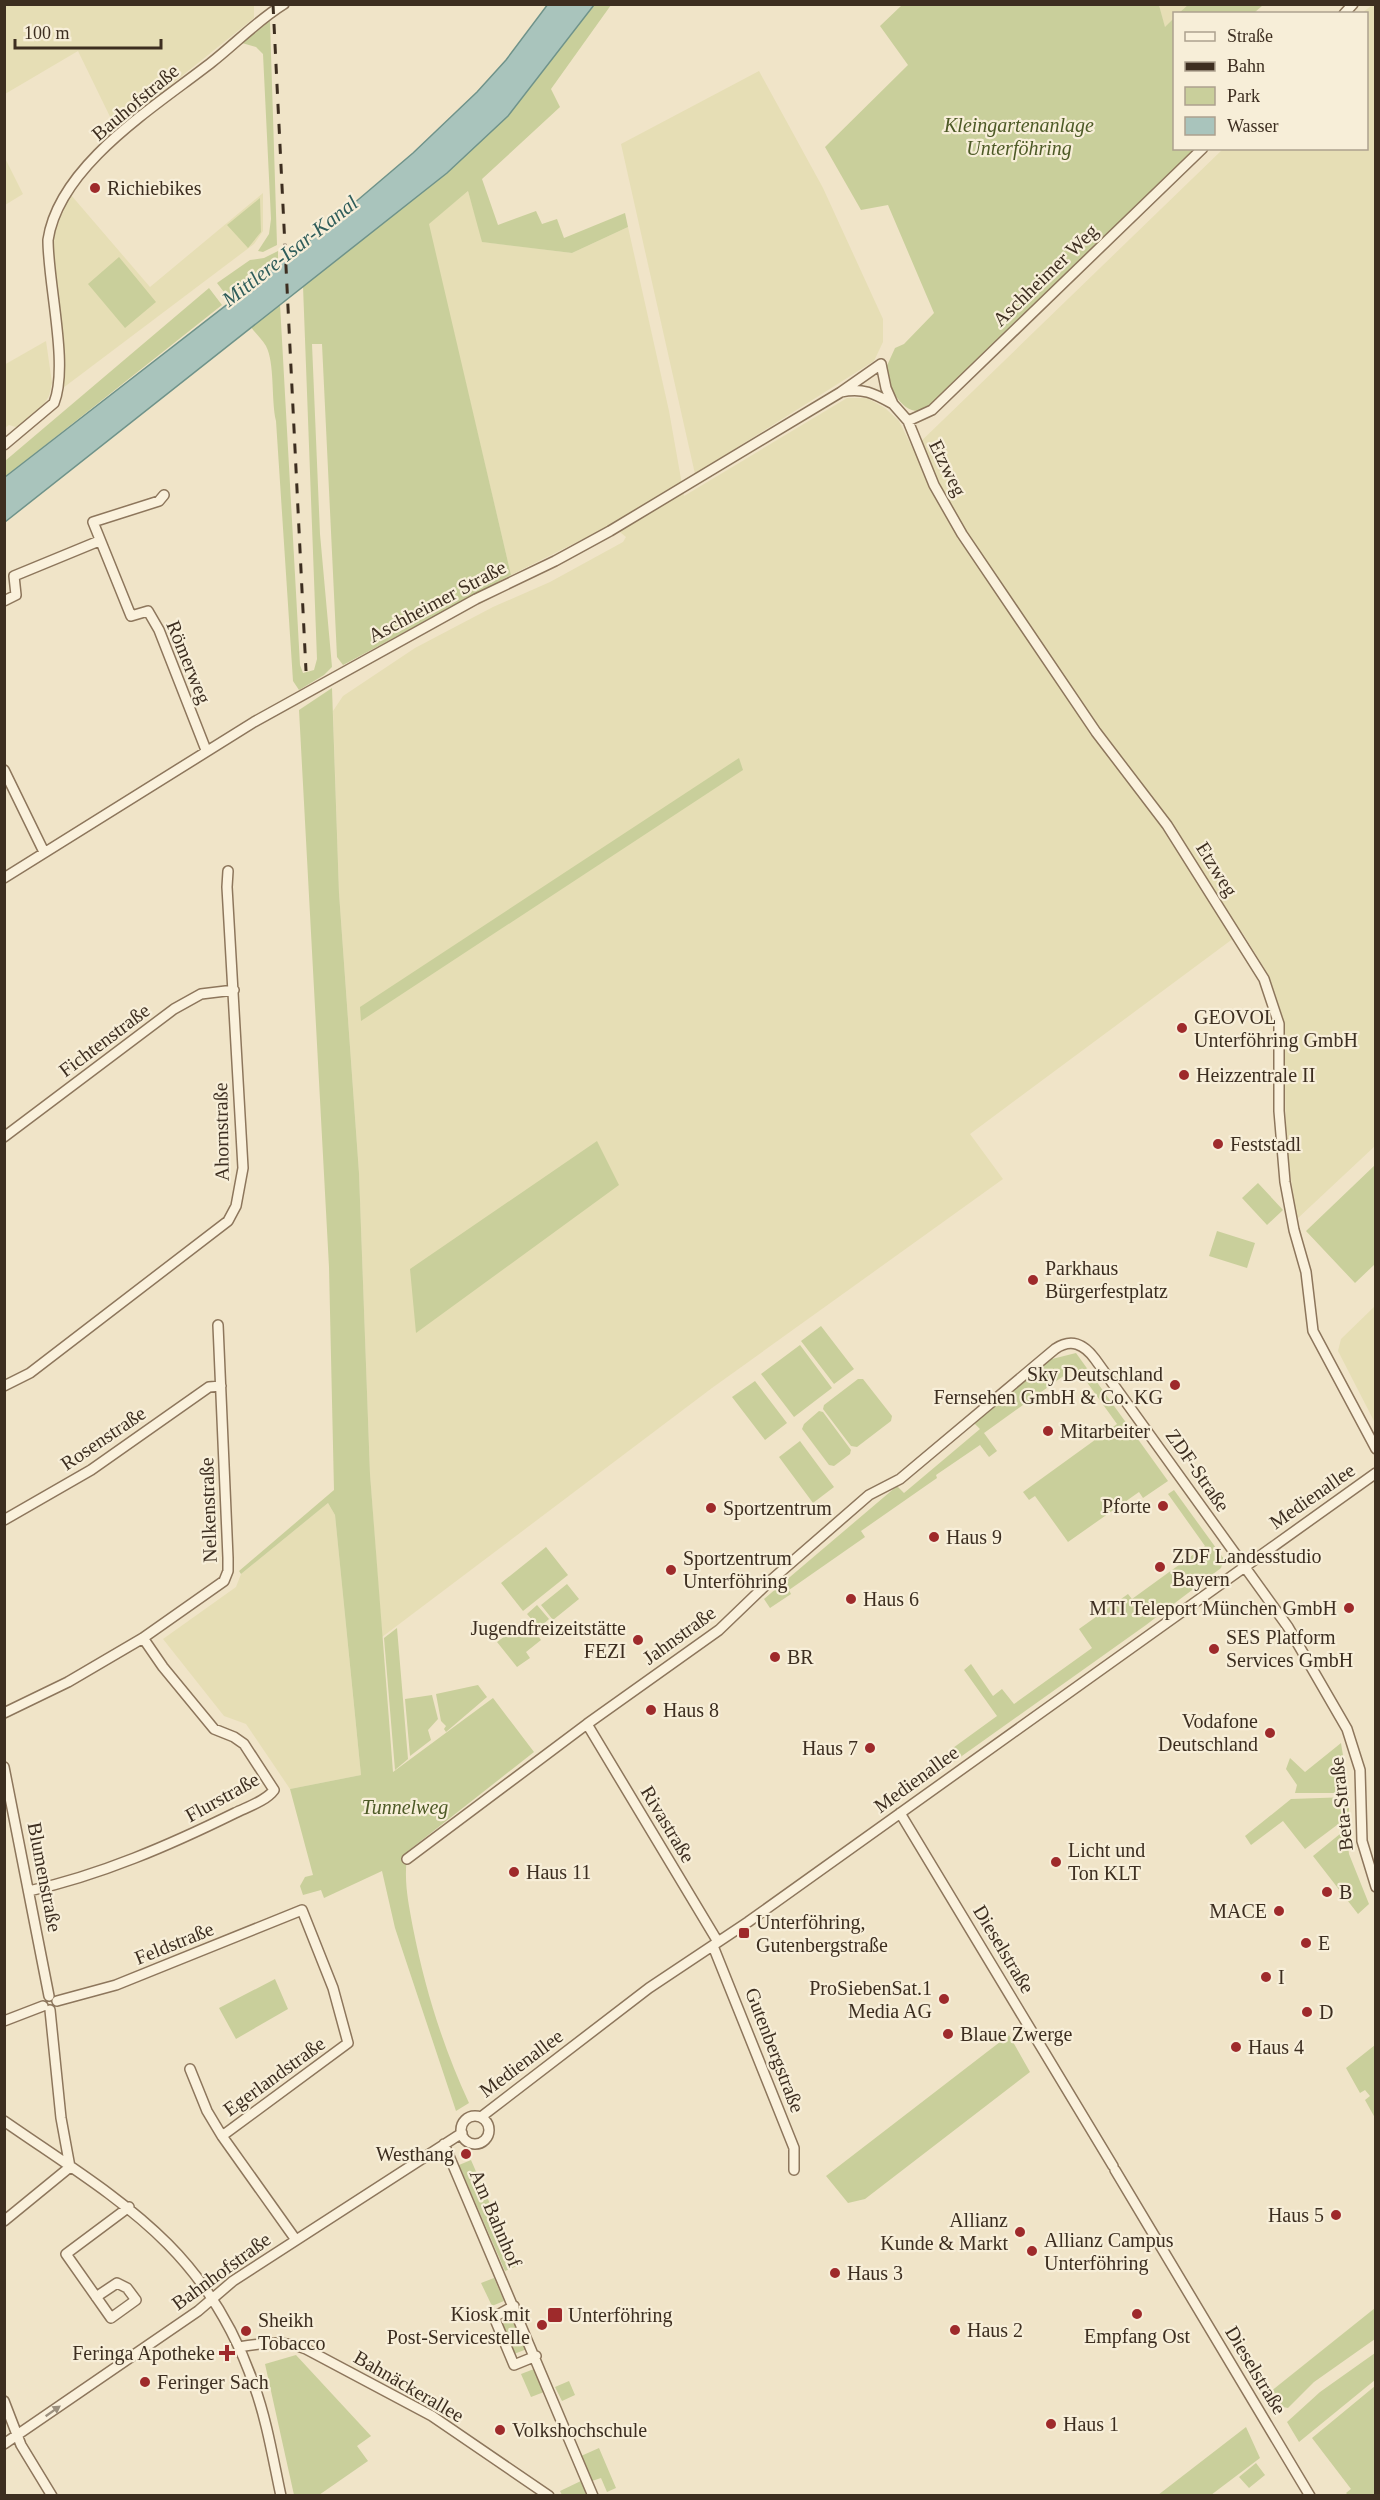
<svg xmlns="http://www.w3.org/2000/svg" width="1380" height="2500" font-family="'Times New Roman',serif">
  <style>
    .farmland { fill: #e6deb5 }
    .green { fill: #c9cf9b }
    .water { fill: #a9c4bc; stroke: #6f938a; stroke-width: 1.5 }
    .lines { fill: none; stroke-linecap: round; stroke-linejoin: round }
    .street-casing { stroke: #8d765c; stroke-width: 12 }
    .street { stroke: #faf1dc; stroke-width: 9 }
    .rail { stroke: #3d2e20; stroke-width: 3; stroke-dasharray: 10 10; stroke-linecap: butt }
    .oneway { fill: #9c907e }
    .poi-dot { fill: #9e2a2b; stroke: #f7eed8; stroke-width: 2 }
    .labels { text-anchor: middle; stroke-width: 4.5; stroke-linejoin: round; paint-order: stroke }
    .street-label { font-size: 20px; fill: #3d2e20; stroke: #f7eed8 }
    .park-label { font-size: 20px; font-style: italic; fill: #4d5a26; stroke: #f7eed8 }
    .poi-label { font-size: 20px; fill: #3d2e20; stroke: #f7eed8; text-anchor: start }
    .water-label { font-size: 21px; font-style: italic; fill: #2f5d5a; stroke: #f7eed8 }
  </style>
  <rect width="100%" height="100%" fill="#f0e4c8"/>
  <path class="farmland" d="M5,4L254,5V18L116,129L78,51L5,94Z
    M1159,5H1189L1179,13L1174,14V18L1165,28Z
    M1372,5H1375V1146L1297,1219L1286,1146L1284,1022L1269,976L1242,932L970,1134L1003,1179L712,1388L382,1637L370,1474L359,1173L339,893L333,711L343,696L415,648L493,607L550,582L623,542L626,537L611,525L511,575L428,224L468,191L483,242L572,253L628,227L669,411L684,496L847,398H867L885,408L899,421L913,449L1223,149L1366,148V14L1362,13Z
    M759,71L823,188L883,319V342L874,361L695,474L621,144Z
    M5,158L23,194L5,205H4Z
    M263,193V231L254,244L63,388L51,256L57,222L66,200L71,195L150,287Z
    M46,341L52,383L49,396L42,407L19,428L9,425L5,428L4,365Z
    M1375,1306V1423L1338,1351L1341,1339Z
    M328,1503L335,1515L361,1775L290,1789L246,1724L224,1716L163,1639L236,1587L241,1574Z"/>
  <path class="green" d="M1189,4H1263V5L1254,13H1179Z
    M594,5H611L551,89L560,107L482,179L498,225L536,211L542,224L557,219L564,238L625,213L628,227L572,253L482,242L468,191L429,224L511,575L343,665L337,657L322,344H312L320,534L332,667L324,675L299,690L293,681L276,421C271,400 275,363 266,346C262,339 255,333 251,327L280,304L300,665L303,673L314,670L317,659L303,286L447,173L508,116Z
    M902,5H1159L1165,27L1174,18V148L1196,150L925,410C903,417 889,388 885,370L895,348L904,344L934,313L888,205L861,210L825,147L908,65L880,26Z
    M270,21L277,245L263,252L258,251L269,234L271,219L263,54L256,47L242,43Z
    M260,198L261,232L248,248L227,225Z
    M278,251V263L230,300L217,283L250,260L264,258Z
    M119,257L156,302L125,328L88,284Z
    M209,288L222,305L5,477V461Z
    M332,688L339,893L359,1173L370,1474L393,1772L493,1698L534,1752L408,1851C403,1879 408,1900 413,1928C425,1989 443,2047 469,2103L456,2111L395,1928L382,1871L324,1898L321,1890L303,1895L300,1886L305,1877L313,1875L290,1789L361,1775L335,1515L328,1503L241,1574L239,1571L334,1490L329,1267L299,710Z
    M739,758L743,770L361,1021L360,1007Z
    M597,1141L619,1185L416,1333L410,1269Z
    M1375,1165V1264L1355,1283L1306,1231Z
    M1258,1183L1283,1210L1267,1225L1242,1198Z
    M1217,1231L1255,1243L1247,1268L1209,1256Z
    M821,1326L854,1369L834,1384L801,1341Z
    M800,1345L832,1388L794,1417L761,1374Z
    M1076,1353L1168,1481L1143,1498L1139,1492L1068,1542L1035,1496L1029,1500L1023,1492L1117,1424L1076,1367L984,1433L997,1451L989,1457L980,1445L936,1475L937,1478L861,1531L865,1537L789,1590L791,1594L770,1608L764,1599L897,1486L904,1493L980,1429L973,1422L1044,1361Z
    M858,1379H863L892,1416L891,1421L857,1447L851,1446L823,1409L824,1405Z
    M755,1381L787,1423L765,1440L732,1397Z
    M819,1411L823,1412L851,1450L850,1454L834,1466L829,1465L802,1429L804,1424Z
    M800,1441L834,1487L813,1503L779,1457Z
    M1174,1490L1224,1559L1221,1568L1146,1625L931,1778L924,1769L997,1716L964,1670L971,1664L993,1696L1002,1689L1014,1704L1092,1648L1079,1629L1128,1594L1132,1599L1205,1546L1168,1494Z
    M546,1547L568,1575L523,1611L501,1583Z
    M567,1584L579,1599L553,1620L541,1605Z
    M537,1605L549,1619L539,1628L527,1614Z
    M526,1620L541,1640L526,1652L530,1658L517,1667L497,1642Z
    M397,1628L408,1759L395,1770L384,1638Z
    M478,1685L487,1697L446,1732L444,1729L446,1726L441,1721L436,1694Z
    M432,1695L438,1719L428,1730L431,1740L410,1756L405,1699Z
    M1341,1743L1349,1793H1295L1297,1785L1286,1769L1290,1758L1305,1772Z
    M1349,1797V1816L1305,1849L1283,1821L1251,1845L1245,1836L1291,1799Z
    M1346,1829L1349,1854L1369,1904L1358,1914L1313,1856Z
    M275,1979L288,2009L236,2039L219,2008Z
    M1009,2035L1030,2072L865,2199L848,2203L826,2176Z
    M1375,2045V2118L1365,2100L1370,2096L1365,2090L1360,2093L1346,2068Z
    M471,2160L517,2266L505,2271L459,2165Z
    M494,2278L504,2301L492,2306L481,2283Z
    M1375,2308V2339L1314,2382L1288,2408L1278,2406L1270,2392Z
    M514,2319L527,2349L514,2354L501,2324Z
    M1375,2353V2380L1299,2442L1287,2422L1320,2392Z
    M296,2355L371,2436L357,2446L368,2461L319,2495H294L265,2364Z
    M534,2369L544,2392L531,2397L521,2374Z
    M569,2381L575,2395L562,2401L555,2387Z
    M1375,2386V2495H1348L1346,2493L1351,2489L1312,2438Z
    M1246,2427L1260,2458L1211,2495H1158Z
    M599,2448L616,2488L607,2492L601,2478L592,2481L581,2456Z
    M1256,2463L1265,2475L1249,2488L1239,2477Z
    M583,2480L586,2495H562L560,2491Z"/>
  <path class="water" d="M548,4L594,5L508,116L447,173L5,522V477L319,233L413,153L477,92L506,60Z"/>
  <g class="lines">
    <g class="street-casing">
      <path id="street" d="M1344,14L1353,4
        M841,392L881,364L886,388L893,404L908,421L934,485L962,534L1096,732L1167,825L1264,979L1279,1024V1111L1285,1182L1294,1230L1306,1272L1313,1331L1376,1449
        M908,421L932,410L1203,148
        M4,445L54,403C69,366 48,284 48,240C59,165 156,106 212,62C236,43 258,20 284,4
        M164,495L159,501L93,522L131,616L148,611L159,630L206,750
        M4,601L16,595L14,576L99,541
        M4,770L44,852
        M4,878L254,722L476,599L555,561L610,531L841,392C863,387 875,394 893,404
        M4,1137L174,1009L201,994L234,990
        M4,1386L30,1373L228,1221L236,1206L243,1168L227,887L228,871
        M4,1520L91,1470L209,1387L221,1386
        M4,1713L68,1682L143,1638L224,1581L228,1571V1558L218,1325
        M587,1724L718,1942
        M4,1767L49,1996
        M900,1813L1113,2166
        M407,1859L587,1724L719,1630L769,1582L869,1495L900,1479L1055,1349C1071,1338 1084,1344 1095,1359L1288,1627L1347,1729L1360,1770L1362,1841L1376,1887
        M29,1891C101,1875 170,1845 235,1813C247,1807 266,1801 274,1790L244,1744L234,1737L214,1729L163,1667L143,1638
        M713,1946L794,2148V2170
        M57,2001L116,1985L302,1910L333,1988L348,2043L222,2136
        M4,2021L43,2006
        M190,2069L207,2111L222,2136L296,2240
        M461 2130a14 14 0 1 1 28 0a14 14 0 1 1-28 0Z
        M481,2117L649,1988L748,1922L1376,1473
        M4,2121C118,2200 206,2246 254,2385C267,2421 273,2459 281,2496
        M444,2144L593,2496
        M1115,2170L1310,2496
        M4,2221L70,2167L61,2118L50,2010
        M96,2297L117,2283L127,2288L136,2300L111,2318L66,2254L129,2207
        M514,2306L494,2317L514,2365L536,2356
        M239,2347C264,2343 283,2340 306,2349L432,2416L549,2496
        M4,2401L21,2445L52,2496
        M4,2444L198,2311L233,2281L462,2133"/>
    </g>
    <use href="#street" class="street"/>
    <path class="rail" d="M273,4L306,671"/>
  </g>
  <defs><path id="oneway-solid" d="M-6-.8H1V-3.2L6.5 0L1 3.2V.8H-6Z" transform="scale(1.5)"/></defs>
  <use class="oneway" href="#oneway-solid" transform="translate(53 2411) rotate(-35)"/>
  <g class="poi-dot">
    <circle cx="95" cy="188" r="6"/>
    <circle cx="1182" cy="1028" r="6"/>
    <circle cx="1184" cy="1075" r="6"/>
    <circle cx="1218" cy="1144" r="6"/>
    <circle cx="1033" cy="1280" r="6"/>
    <circle cx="1175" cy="1385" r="6"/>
    <circle cx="1048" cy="1431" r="6"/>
    <circle cx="1163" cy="1506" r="6"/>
    <circle cx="711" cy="1508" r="6"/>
    <circle cx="934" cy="1537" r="6"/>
    <circle cx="1160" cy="1567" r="6"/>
    <circle cx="671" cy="1570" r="6"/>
    <circle cx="851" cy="1599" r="6"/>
    <circle cx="1349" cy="1608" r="6"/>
    <circle cx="638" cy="1640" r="6"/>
    <circle cx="1214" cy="1649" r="6"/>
    <circle cx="775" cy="1657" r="6"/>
    <circle cx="651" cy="1710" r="6"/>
    <circle cx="1270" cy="1733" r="6"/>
    <circle cx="870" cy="1748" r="6"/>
    <circle cx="1056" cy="1862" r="6"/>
    <circle cx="514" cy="1872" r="6"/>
    <circle cx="1327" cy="1892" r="6"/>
    <circle cx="1279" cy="1911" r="6"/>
    <rect x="738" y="1927" width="12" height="12" rx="3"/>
    <circle cx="1306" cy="1943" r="6"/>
    <circle cx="1266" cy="1977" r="6"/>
    <circle cx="944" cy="1999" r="6"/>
    <circle cx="1307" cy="2012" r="6"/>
    <circle cx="948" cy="2034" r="6"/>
    <circle cx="1236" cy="2047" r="6"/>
    <circle cx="466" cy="2154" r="6"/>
    <circle cx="1336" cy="2215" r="6"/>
    <circle cx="1020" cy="2232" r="6"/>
    <circle cx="1032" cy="2251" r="6"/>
    <circle cx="835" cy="2273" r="6"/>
    <circle cx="1137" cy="2314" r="6"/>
    <rect x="547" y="2307" width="16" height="16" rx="3"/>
    <circle cx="542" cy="2325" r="6"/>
    <circle cx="955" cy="2330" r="6"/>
    <circle cx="246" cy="2331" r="6"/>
    <path d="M224 2344h6v6h6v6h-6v6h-6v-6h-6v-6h6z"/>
    <circle cx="145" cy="2382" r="6"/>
    <circle cx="1051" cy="2424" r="6"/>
    <circle cx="500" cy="2430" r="6"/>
  </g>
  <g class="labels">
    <g class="street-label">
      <text transform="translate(135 102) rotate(-40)" y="7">Bauhofstraße</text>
      <text transform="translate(1045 275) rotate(-44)" y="7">Aschheimer Weg</text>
      <text transform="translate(948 468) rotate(64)" y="7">Etzweg</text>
      <text transform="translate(437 601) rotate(-28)" y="7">Aschheimer Straße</text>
      <text transform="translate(189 662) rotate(68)" y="7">Römerweg</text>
      <text transform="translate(1217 869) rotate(58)" y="7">Etzweg</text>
      <text transform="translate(104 1040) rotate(-37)" y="7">Fichtenstraße</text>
      <text transform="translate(221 1132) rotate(-91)" y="7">Ahornstraße</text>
      <text transform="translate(103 1438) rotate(-34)" y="7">Rosenstraße</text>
      <text transform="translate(1198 1470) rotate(55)" y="7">ZDF-Straße</text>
      <text transform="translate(1312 1496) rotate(-35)" y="7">Medienallee</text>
      <text transform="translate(208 1510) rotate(-92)" y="7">Nelkenstraße</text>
      <text transform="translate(679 1635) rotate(-36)" y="7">Jahnstraße</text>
      <text transform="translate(916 1779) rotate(-36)" y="7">Medienallee</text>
      <text transform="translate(222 1797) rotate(-29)" y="7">Flurstraße</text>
      <text transform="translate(1341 1804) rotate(-96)" y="7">Beta-Straße</text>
      <text transform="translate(668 1824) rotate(59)" y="7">Rivastraße</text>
      <text transform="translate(45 1877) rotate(79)" y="7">Blumenstraße</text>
      <text transform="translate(174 1943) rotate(-22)" y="7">Feldstraße</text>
      <text transform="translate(1004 1949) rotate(59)" y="7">Dieselstraße</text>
      <text transform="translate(775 2050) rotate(69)" y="7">Gutenbergstraße</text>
      <text transform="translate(521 2063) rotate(-37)" y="7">Medienallee</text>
      <text transform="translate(274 2076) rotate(-36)" y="7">Egerlandstraße</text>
      <text transform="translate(496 2218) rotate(67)" y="7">Am Bahnhof</text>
      <text transform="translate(221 2271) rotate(-36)" y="7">Bahnhofstraße</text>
      <text transform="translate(1256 2370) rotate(59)" y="7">Dieselstraße</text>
      <text transform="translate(409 2386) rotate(30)" y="7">Bahnäckerallee</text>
    </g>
    <g class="park-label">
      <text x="1019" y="132">Kleingartenanlage<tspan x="1019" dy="23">Unterföhring</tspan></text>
      <text x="405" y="1814">Tunnelweg</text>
    </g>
    <g class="poi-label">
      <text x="107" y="195">Richiebikes</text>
      <text x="1194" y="1024">GEOVOL<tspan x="1194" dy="23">Unterföhring GmbH</tspan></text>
      <text x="1196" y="1082">Heizzentrale II</text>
      <text x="1230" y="1151">Feststadl</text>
      <text x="1045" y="1275">Parkhaus<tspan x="1045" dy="23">Bürgerfestplatz</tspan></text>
      <text x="1163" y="1381" text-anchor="end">Sky Deutschland<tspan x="1163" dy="23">Fernsehen GmbH &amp; Co. KG</tspan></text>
      <text x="1060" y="1438">Mitarbeiter</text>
      <text x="1151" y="1513" text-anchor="end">Pforte</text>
      <text x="723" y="1515">Sportzentrum</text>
      <text x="946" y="1544">Haus 9</text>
      <text x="1172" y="1563">ZDF Landesstudio<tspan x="1172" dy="23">Bayern</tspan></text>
      <text x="683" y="1565">Sportzentrum<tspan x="683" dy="23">Unterföhring</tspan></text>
      <text x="863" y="1606">Haus 6</text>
      <text x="1337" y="1615" text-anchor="end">MTI Teleport München GmbH</text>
      <text x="626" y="1635" text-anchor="end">Jugendfreizeitstätte<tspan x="626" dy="23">FEZI</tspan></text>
      <text x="1226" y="1644">SES Platform<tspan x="1226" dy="23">Services GmbH</tspan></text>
      <text x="787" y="1664">BR</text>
      <text x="663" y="1717">Haus 8</text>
      <text x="1258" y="1728" text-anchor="end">Vodafone<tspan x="1258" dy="23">Deutschland</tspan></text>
      <text x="858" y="1755" text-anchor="end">Haus 7</text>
      <text x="1068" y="1857">Licht und<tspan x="1068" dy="23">Ton KLT</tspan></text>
      <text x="526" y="1879">Haus 11</text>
      <text x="1339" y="1899">B</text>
      <text x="1267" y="1918" text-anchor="end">MACE</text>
      <text x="756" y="1929">Unterföhring,<tspan x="756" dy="23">Gutenbergstraße</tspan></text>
      <text x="1318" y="1950">E</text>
      <text x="1278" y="1984">I</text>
      <text x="932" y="1995" text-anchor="end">ProSiebenSat.1<tspan x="932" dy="23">Media AG</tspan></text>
      <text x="1319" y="2019">D</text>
      <text x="960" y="2041">Blaue Zwerge</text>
      <text x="1248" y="2054">Haus 4</text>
      <text x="454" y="2161" text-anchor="end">Westhang</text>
      <text x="1324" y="2222" text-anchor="end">Haus 5</text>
      <text x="1008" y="2227" text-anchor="end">Allianz<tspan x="1008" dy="23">Kunde &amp; Markt</tspan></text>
      <text x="1044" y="2247">Allianz Campus<tspan x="1044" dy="23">Unterföhring</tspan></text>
      <text x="847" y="2280">Haus 3</text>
      <text x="530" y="2321" text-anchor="end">Kiosk mit<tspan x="530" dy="23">Post-Servicestelle</tspan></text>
      <text x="568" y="2322">Unterföhring</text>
      <text x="258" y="2327">Sheikh<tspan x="258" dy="23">Tobacco</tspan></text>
      <text x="967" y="2337">Haus 2</text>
      <text x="1137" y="2343" text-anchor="middle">Empfang Ost</text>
      <text x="215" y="2360" text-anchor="end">Feringa Apotheke</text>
      <text x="157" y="2389">Feringer Sach</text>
      <text x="1063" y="2431">Haus 1</text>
      <text x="512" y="2437">Volkshochschule</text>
    </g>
    <g class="water-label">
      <text transform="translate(290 251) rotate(-38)" y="7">Mittlere-Isar-Kanal</text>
    </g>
  </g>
  <rect width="1380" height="2500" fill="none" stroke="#3d2e20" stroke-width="12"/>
  <rect x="1173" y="12" width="195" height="138" fill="#f7eed8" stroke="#ada18e" stroke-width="1.5"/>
  <rect x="1185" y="32" width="30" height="9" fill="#faf1dc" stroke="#ada18e" stroke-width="1.5"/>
  <text x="1227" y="42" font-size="18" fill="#3d2e20">Straße</text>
  <rect x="1185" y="62" width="30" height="9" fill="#3d2e20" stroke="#ada18e" stroke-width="1.5"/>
  <text x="1227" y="72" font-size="18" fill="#3d2e20">Bahn</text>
  <rect x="1185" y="87" width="30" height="18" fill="#c9cf9b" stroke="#ada18e" stroke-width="1.5"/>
  <text x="1227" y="102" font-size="18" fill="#3d2e20">Park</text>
  <rect x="1185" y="117" width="30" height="18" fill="#a9c4bc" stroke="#ada18e" stroke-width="1.5"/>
  <text x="1227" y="132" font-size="18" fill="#3d2e20">Wasser</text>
  <path d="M15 39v9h146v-9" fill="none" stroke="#3d2e20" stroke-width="3"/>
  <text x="24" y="39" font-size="18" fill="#3d2e20" stroke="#f7eed8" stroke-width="4.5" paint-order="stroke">100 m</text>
</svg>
